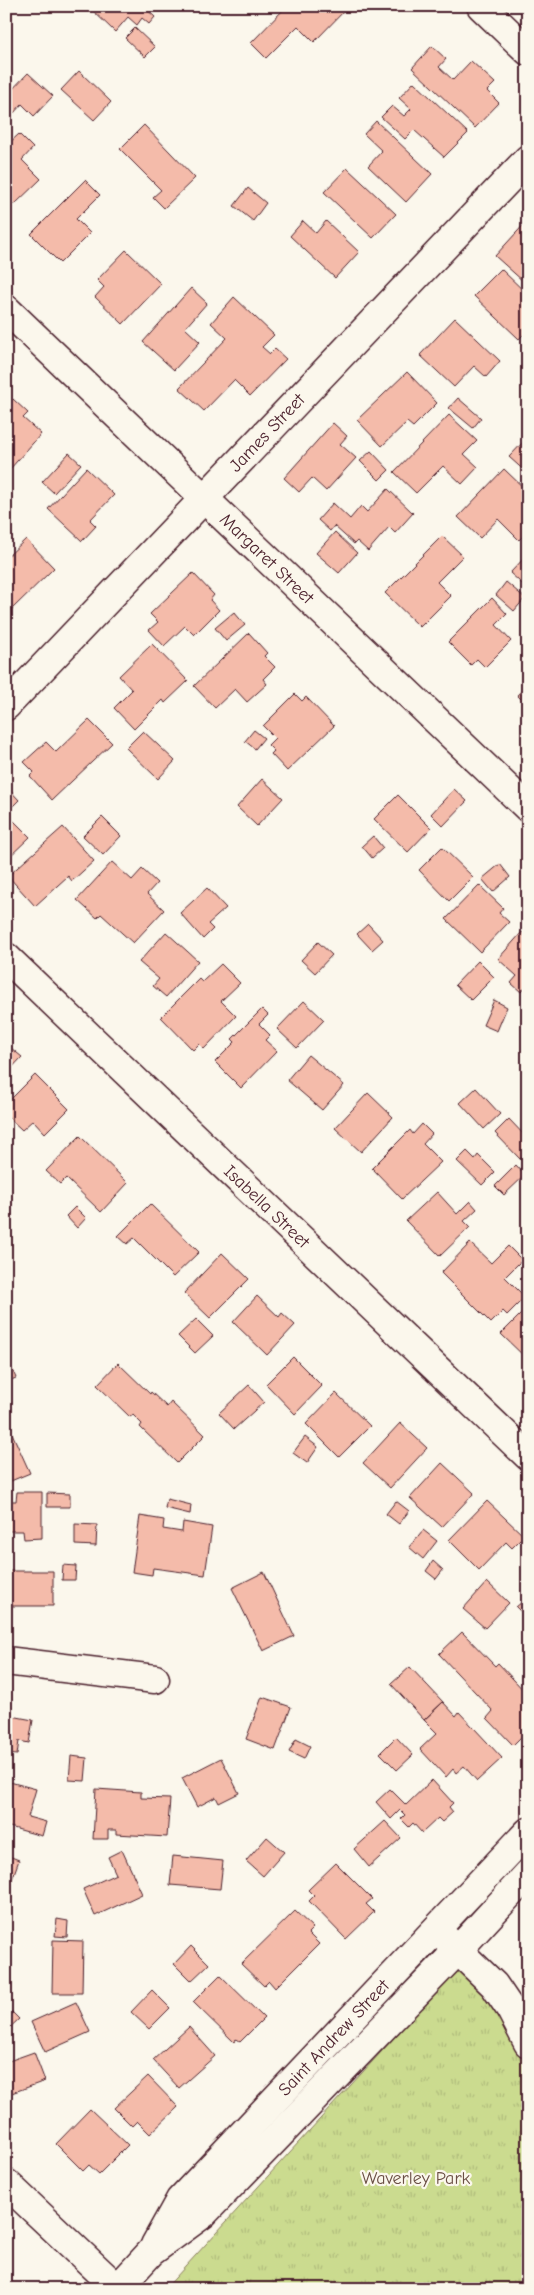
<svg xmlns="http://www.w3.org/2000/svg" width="534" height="2295" font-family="'Comic Neue',sans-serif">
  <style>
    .park { fill: url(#park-tufts); stroke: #8a7d5d }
    .building { fill: #f4bbaa; stroke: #4a1f2b }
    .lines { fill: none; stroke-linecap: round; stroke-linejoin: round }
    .minor-casing { stroke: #4a1f2b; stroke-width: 31 }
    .minor { stroke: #fbf7ec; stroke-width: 28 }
    .labels { text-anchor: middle; stroke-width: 4.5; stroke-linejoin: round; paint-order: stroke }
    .street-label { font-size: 18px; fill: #4a1f2b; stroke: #fbf7ec }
    .park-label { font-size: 18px; fill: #6a4e44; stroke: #fbf7ec }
  </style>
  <defs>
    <pattern id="park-tufts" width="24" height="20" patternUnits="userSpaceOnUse" patternTransform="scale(1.25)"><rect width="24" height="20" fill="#cbdb8f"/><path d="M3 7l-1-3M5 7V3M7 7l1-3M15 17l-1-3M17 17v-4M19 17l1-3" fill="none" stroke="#b0bc7c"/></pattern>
  </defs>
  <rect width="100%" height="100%" fill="#fbf7ec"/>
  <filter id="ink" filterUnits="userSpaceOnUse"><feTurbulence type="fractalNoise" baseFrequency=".02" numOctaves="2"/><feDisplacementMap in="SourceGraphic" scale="10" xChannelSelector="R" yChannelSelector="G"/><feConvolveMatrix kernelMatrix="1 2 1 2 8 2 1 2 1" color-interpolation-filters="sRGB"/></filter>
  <g filter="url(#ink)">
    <path class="park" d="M475,1949L528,2058V2289H165Z"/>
    <path class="building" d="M88,6H143L155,17L149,24L142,18L137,25L128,17L115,32Z
      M287,6H349L314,42L298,26L266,58L251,43Z
      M135,28L155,47L145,57L125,38Z
      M432,46L446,59L439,67L453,80L471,61L495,83L487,91L499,103L475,128L412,68Z
      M79,71L111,102L94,120L61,90Z
      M28,73L53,96L34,116L22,104L12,115L6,110V96Z
      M414,82L468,133L444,157L414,130L405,139L381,117L392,106L404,116L411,109L399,98Z
      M376,121L432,174L406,202L368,166L382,151L364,134Z
      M144,125L195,178L164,208L153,197L161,190L120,149Z
      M19,134L33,148L22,160L41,179L14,205L6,197V146Z
      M347,168L396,214L373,238L324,192Z
      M85,180L100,195L76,219L90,233L60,263L31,234Z
      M248,188L266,203L253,221L234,206Z
      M528,220V278L524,282L495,256Z
      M303,221L316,233L326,221L359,252L335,278L290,236Z
      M126,250L161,284L123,324L95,297L104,287L97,280Z
      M501,269L528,295V330L519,339L474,296Z
      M191,288L207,303L185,328L200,342L174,370L143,342Z
      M234,297L274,335L262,347L270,354L275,349L286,359L250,396L234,380L204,411L179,388L227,338L211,323Z
      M455,318L500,361L486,377L474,366L454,387L420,355Z
      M407,372L437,403L413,427L407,422L382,446L357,420Z
      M458,398L481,418L473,428L449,408Z
      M13,399L28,413L23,418L41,434L10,469L6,466V407Z
      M449,415L477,441L464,454L478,467L462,484L443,466L416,493L394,472Z
      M333,423L347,436L340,444L356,458L326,491L312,478L299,492L284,478Z
      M528,437V474L509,457Z
      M371,451L389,470L379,480L360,461Z
      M69,453L81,464L54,493L42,482Z
      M86,468L114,495L90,520L96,526L82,541L48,509Z
      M504,469L528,492V531L519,540L498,519L480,538L458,517Z
      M388,489L413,513L395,533L389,527L368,551L357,541L354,544L334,526L330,531L318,520L333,503L350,519L361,506L367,512Z
      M335,532L357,553L339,573L316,553Z
      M442,536L463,556L437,582L451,596L420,627L385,593Z
      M26,539L54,568L12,609L6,603V558Z
      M528,554V589L510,573Z
      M193,573L214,595L210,600L219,610L194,635L185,626L164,646L149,630L158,622L150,614Z
      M506,582L525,598L514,611L496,595Z
      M492,598L507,614L496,625L511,641L485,667L477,659L471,665L448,642Z
      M234,612L245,625L226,641L215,628Z
      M249,633L267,653L264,656L275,667L263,679L267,684L247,702L235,689L215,708L194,686Z
      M152,644L188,681L165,703L163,700L134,729L114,708L132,690L119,676Z
      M528,685V706L517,695Z
      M295,694L302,701L306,697L334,726L287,771L271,754L274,751L268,745L275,738L263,726Z
      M89,720L112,743L52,800L30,776L34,772L24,762L46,742L56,752Z
      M254,730L264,738L255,749L245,741Z
      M143,731L175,761L158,779L126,748Z
      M262,779L283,798L257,826L237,807Z
      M6,786L19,800L6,813L30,837L6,860Z
      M454,789L467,801L443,826L431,814Z
      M398,795L431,828L408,852L374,819Z
      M102,817L121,836L103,855L83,836Z
      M63,827L94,861L72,881L68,876L35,906L8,876Z
      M373,836L383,848L372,858L362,846Z
      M442,847L473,877L449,901L419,870Z
      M112,862L132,880L142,869L157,883L147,894L164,910L133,943L101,914L97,918L77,900Z
      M500,864L510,877L493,892L482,879Z
      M479,885L503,908L499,913L509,922L480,952L446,919Z
      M207,888L226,908L208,924L213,929L203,939L180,913Z
      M368,924L383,940L372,950L357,934Z
      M166,932L198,961L166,997L153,986L159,979L139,962Z
      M522,932L528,937V985L521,992L511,983L517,976L498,959Z
      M318,942L332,955L315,973L301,960Z
      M478,961L494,977L471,1000L455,985Z
      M221,964L240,983L221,1001L236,1016L204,1049L199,1044L193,1050L161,1017L199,979L202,982Z
      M494,1000L507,1007L497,1031L483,1025Z
      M304,1001L324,1020L297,1048L277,1029Z
      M262,1009L268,1015L259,1024L270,1035L265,1040L277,1051L241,1088L215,1062L235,1042L232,1039Z
      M6,1044L22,1057L6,1074Z
      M308,1055L344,1085L322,1110L287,1080Z
      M35,1075L69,1109L45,1133L33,1120L22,1130L6,1115V1104Z
      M476,1088L500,1114L484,1129L460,1103Z
      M368,1093L393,1117L361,1152L335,1128Z
      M509,1119L528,1139V1151L520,1159L495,1133Z
      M422,1124L432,1134L423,1144L441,1162L402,1199L372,1168L410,1130L413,1134Z
      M80,1136L128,1183L101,1212L66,1178L60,1184L46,1171Z
      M467,1151L475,1159L478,1155L495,1172L482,1185L457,1161Z
      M516,1165L525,1175L504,1195L495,1186Z
      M437,1192L457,1214L470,1201L477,1209L464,1221L470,1227L440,1256L406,1221Z
      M150,1204L199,1252L173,1277L134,1238L127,1244L118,1236Z
      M75,1207L86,1218L77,1228L66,1216Z
      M470,1243L491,1263L508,1246L522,1260L505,1277L525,1297L507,1315L503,1311L491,1323L441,1273Z
      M222,1253L249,1279L210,1318L184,1293Z
      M257,1296L279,1317L282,1313L295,1325L267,1355L233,1322Z
      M528,1307V1360L501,1334Z
      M196,1319L213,1336L195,1353L178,1336Z
      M293,1357L322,1386L295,1414L266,1384Z
      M9,1363L16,1378L6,1382V1364Z
      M118,1363L150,1394L151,1392L167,1407L171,1402L205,1435L177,1463L140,1427L142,1424L133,1415L130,1417L97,1385Z
      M249,1385L264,1402L234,1429L219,1413Z
      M336,1393L370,1426L339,1457L306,1424Z
      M6,1420L30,1473L6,1483Z
      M400,1423L427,1448L390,1488L363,1463Z
      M305,1437L318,1447L307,1463L293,1453Z
      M442,1463L474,1493L442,1527L410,1498Z
      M17,1492H42V1538L24,1539L23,1531H6V1501H16Z
      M47,1493L70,1494V1507H47Z
      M167,1499L191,1505L190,1514L165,1508Z
      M396,1501L409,1511L399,1524L386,1514Z
      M487,1501L524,1536L512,1548L506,1542L479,1570L449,1540Z
      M140,1516L164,1520L163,1529L182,1532L183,1522L212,1527L205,1575L153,1568L152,1575L132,1572Z
      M75,1524L97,1525L96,1546L75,1545Z
      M423,1530L437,1541L423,1559L409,1547Z
      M433,1561L443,1570L436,1579L426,1571Z
      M63,1565L76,1566L75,1580H62Z
      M6,1571H53V1606H6Z
      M264,1572L294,1636L263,1651L232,1588Z
      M487,1582L509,1603L485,1628L463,1609Z
      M528,1597V1619L516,1607Z
      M462,1632L495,1666L498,1663L528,1695V1730L513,1745L487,1718L493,1711L439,1654Z
      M410,1667L443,1702L424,1720L391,1684Z
      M262,1697L291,1707L275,1750L246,1739Z
      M443,1702L456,1716L459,1712L502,1758L477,1781L464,1766L456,1773L453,1769L446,1777L420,1749L437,1733L424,1720Z
      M6,1715L33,1720L29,1743L19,1741L17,1755L6,1754Z
      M396,1737L413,1755L397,1770L380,1753Z
      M296,1739L310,1746L304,1759L289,1752Z
      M71,1756L87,1758L85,1781L69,1780Z
      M221,1758L239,1793L219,1803L216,1797L197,1807L182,1778Z
      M432,1780L453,1803L449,1807L453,1812L442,1822L438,1818L422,1833L413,1823L409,1827L401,1819L405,1815L400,1810L391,1819L376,1802L390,1789L406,1805Z
      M6,1781L36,1789L28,1817L46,1822L42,1836L6,1826Z
      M96,1789L141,1792V1798L170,1799L167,1837L116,1834V1830H108V1839H93Z
      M385,1821L401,1838L369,1867L354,1849Z
      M267,1837L284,1852L263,1876L246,1861Z
      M122,1850L142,1894L95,1916L83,1889L116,1874L108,1857Z
      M6,1855L19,1860L6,1896Z
      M173,1856L223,1861L220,1889L170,1885Z
      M336,1863L372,1899L366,1904L374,1912L346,1939L309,1901L314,1896L308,1890Z
      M295,1911L313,1928L308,1933L319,1944L275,1988L269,1981L264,1986L241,1964Z
      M57,1919L68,1921L67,1937L55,1936Z
      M53,1940L83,1941L82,1993H52Z
      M191,1946L209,1964L191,1981L174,1964Z
      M220,1975L264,2018L240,2042L236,2039L234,2042L193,2002Z
      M152,1990L170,2008L149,2029L131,2012Z
      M76,2002L90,2032L45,2052L31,2022Z
      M6,2006L19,2019L6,2031Z
      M189,2027L215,2056L179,2088L153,2060Z
      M34,2052L45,2081L6,2095V2062Z
      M148,2076L178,2107L150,2134L137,2121L132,2126L114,2108Z
      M90,2109L128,2145L99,2174L89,2165L83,2171L56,2144Z"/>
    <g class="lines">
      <g class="minor-casing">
        <g id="minor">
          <path d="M481,6L528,51"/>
          <path id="s1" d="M6,309L528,808"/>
          <path id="s2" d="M6,706L528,159"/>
          <path id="s3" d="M6,957L528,1456"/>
          <path d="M6,1661L155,1679"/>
          <path d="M445,1938L494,1985L511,2010L528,2043"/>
          <path d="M6,2183L117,2288"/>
          <path id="s4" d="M155,2245L180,2200L528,1832"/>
          <path d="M117,2289L151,2252L203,2214L458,1950L528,1874"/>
        </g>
      </g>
      <use href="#minor" class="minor"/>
    </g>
  </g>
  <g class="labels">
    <g class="street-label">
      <text dy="6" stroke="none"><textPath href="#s2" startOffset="378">James Street</textPath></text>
      <text dy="6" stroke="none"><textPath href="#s1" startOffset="361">Margaret Street</textPath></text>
      <text dy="6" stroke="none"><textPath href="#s3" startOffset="361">Isabella Street</textPath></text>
      <text dy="6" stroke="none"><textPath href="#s4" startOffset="275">Saint Andrew Street</textPath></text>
    </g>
    <g class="park-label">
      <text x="416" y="2184">Waverley Park</text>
    </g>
  </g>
  <rect width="534" height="2295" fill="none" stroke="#fbf7ec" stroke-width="25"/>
  <rect x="12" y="12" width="509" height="2270" fill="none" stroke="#4a1f2b" stroke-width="2" filter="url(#ink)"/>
</svg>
